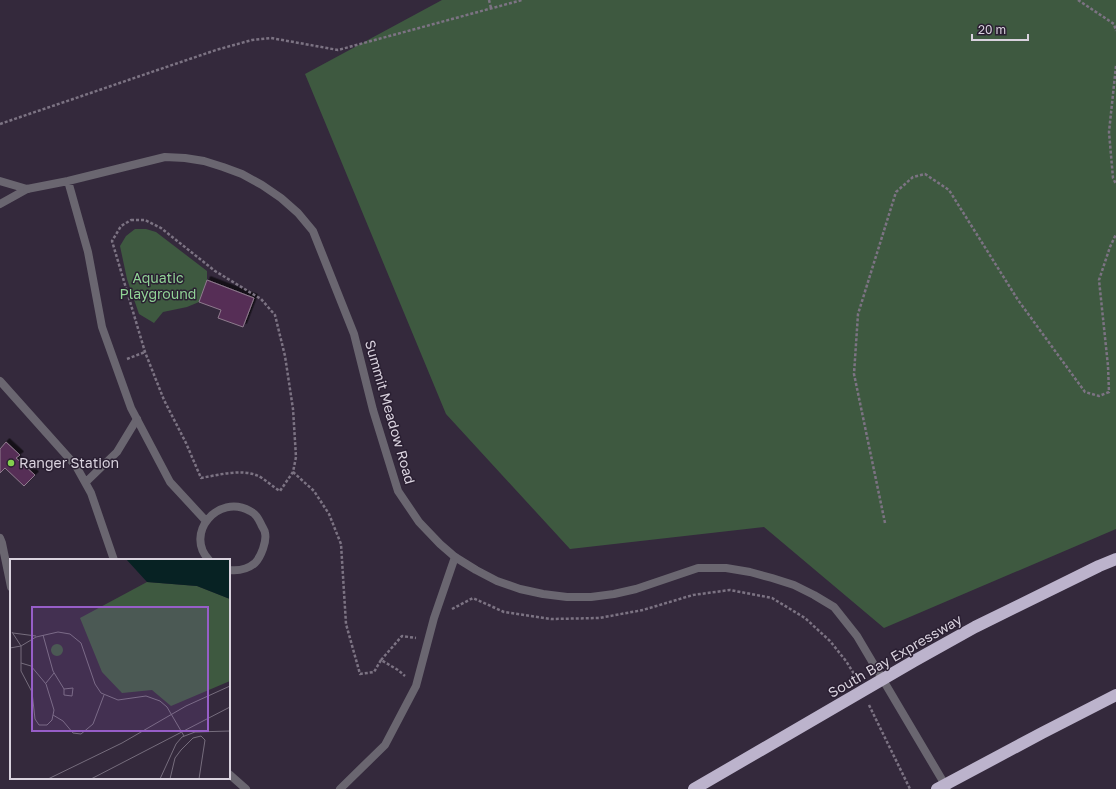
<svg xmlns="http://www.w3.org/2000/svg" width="1116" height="789" font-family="'Golos Text',sans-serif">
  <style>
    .green { fill: #3e5940 }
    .building { fill: #562f56; stroke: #8f7b8e; filter: url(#shadow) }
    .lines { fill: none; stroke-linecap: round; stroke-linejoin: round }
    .path { stroke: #7c7383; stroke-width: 2.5; stroke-dasharray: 3 2; stroke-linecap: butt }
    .service { stroke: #6a6670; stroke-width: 8 }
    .minor { stroke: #6a6670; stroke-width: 8 }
    .motorway { stroke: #bcb3cc; stroke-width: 12 }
    .poi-dot { fill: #83d04e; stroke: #2a1f32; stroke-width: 1.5 }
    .labels { text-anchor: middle; stroke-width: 3; stroke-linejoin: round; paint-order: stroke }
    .park-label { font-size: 14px; fill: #91d396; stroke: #2a1f32 }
    .street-label { font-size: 14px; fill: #d9d2de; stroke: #2a1f32 }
    .poi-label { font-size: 14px; fill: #d9d2de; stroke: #2a1f32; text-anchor: start }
    .inset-road { fill: none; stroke: #766d7d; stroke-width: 1 }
    .view { fill: #975ec8; fill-opacity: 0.15; stroke: #975ec8; stroke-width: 2 }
    .inset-edge { fill: none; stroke: #d9d2de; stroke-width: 2 }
  </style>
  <defs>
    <filter id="shadow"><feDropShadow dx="3.5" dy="-3.5" stdDeviation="0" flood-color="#0009"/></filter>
  </defs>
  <rect width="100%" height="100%" fill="#34293c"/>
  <path class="green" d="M442,0H1116V529L884,628L764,527L570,549L446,414L305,74Z
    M135,229H146L156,232L207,271V280L199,302L187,307L163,312L154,323L139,314L127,279L120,246L126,236Z"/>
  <path class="building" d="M207,280L254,298L243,327L218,318L221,310L199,302Z
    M6,442L20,455L16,458L35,475L24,486L5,468L0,473V449Z"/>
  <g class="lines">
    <path class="path" d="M489,0L491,8
      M1078,0L1114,24L1116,31
      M1116,66L1109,132L1113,178L1116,184
      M0,124L216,50L252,40L271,38L338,50L522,0
      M131,220H145L161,228L215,271L261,299L275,315L285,356L293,409L296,457L293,472L280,491C273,487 264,478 256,475C240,469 218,475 201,478L186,443L164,400L145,352L112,241L121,226Z
      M127,359L145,352
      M293,472L314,491L329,514L341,544L346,624L360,674L374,672L381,660L398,670L405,676
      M885,523L854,374L858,314L896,192L913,177L925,174L949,190L1018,300L1085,392L1099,396L1109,392L1108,366L1099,280L1110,247L1116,234
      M452,609L473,598L504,612L551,619L599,618L643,610L693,595L730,590L772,598L805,618L830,641L846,661L856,677
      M381,660L402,636L416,638
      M869,705L910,789"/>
    <path class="service" d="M0,181L27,189
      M0,204L27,189
      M0,381L76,466L91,493L114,560
      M86,482L117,452L137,419
      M0,538L2,543L11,587
      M229,774L246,789
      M340,789L385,745L416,686L434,618L455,557"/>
    <path class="minor" d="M68,181L88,252L102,327L131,408L170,482L206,521
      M27,189L68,181L165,157L185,158L204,161L223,167L242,174L262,185L281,198L298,213L313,231L354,334L373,410L398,491L419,522L440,544L455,557L476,570L497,581L520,589L543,594L567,597H591L614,594L636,589L698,568H726L750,572L772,578L794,585L814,595L834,607L857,636L947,788
      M209,560C184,534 218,493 250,511C256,514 258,518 261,524C262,527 265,530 265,533C267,541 261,557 255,563C248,569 238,571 229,570"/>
    <path class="motorway" d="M694,789L914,661L975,627L1099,566L1116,559
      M937,789L1042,733L1116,695"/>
  </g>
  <circle class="poi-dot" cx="11" cy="463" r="4"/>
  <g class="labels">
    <g class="park-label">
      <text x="158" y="283">Aquatic<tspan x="158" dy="16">Playground</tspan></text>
    </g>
    <g class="street-label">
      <text transform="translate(390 412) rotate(74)" y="5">Summit Meadow Road</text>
      <text transform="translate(895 656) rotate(-30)" y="5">South Bay Expressway</text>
    </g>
    <g class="poi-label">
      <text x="19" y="468">Ranger Station</text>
    </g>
  </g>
  <g transform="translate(10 559)">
    <rect width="220" height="220" fill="#34293c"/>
    <path d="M137,23L187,27L220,40V122L161,147L142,131L112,134L92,113L70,59ZM41 91a6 6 0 1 1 12 0a6 6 0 1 1-12 0Z" fill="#3e5940"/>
    <path d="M116,0H220V40L187,27L137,23Z" fill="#072223"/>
    <path class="inset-road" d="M2,73L11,87V112L22,133L25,160L29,166H37L42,161L44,151L36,125L21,107L11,104M3,74L26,77M33,76L43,112L54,130V136L62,137L63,129L54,130M0,89L11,87L26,78L48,73L60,75L71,84L85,125L91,134L108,141L136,137L150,142L157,148L174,177M36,124L44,114M43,156L53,162L63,174L71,175L83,165L94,136M38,220L112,184L176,147L220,127M81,220L220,148M150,220L166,185L172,178L185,173L220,172M160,220L165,199L171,191L183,179L191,177L195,181L189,220"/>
    <path class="view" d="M22,48H198V172H22Z"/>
    <rect width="220" height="220" class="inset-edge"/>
  </g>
  <path d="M972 34v6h56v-6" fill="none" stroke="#d9d2de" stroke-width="2"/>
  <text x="978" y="34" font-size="12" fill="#d9d2de" stroke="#2a1f32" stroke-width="3" paint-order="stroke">20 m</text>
</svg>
